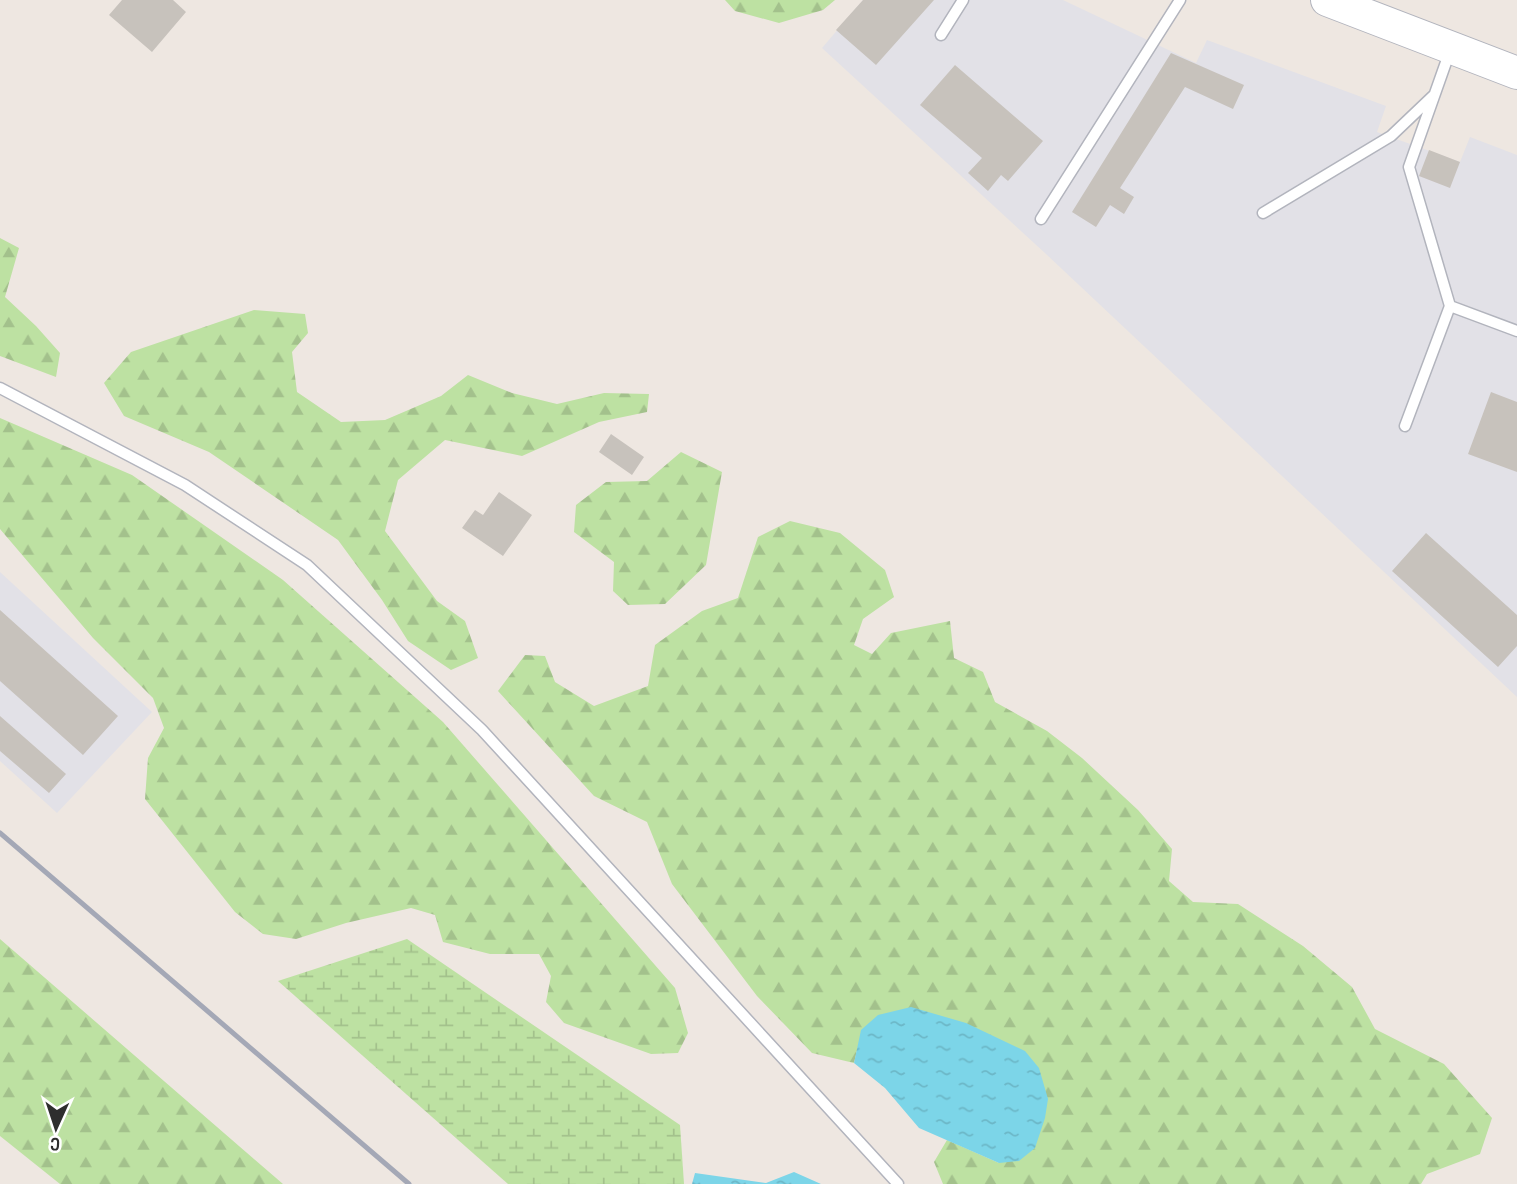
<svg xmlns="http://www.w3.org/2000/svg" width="1517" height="1184" font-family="'Sofia Sans Condensed',sans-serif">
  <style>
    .industrial { fill: #e2e1e7 }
    .forest { fill: url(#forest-firs) }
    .wetland { fill: url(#wetland-marsh) }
    .water { fill: url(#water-ripples) }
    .building { fill: #c7c2bc }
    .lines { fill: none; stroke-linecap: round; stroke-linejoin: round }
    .lane-casing { stroke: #b2b4bd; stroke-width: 13 }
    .secondary-casing { stroke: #b2b4bd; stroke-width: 34 }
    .lane { stroke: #fff; stroke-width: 10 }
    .secondary { stroke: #fff; stroke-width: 32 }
    .rail { stroke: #a4a8b6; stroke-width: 5 }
  </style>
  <defs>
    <pattern id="forest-firs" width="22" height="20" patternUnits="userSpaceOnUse" patternTransform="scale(1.75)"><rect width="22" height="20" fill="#bde1a2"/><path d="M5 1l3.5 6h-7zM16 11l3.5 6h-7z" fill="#a3c18c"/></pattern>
    <pattern id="wetland-marsh" width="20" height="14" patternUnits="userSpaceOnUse" patternTransform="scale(1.75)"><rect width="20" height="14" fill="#bde1a2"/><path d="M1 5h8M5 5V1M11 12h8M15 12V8" fill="none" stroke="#a3c18c"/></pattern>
    <pattern id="water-ripples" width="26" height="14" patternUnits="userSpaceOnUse" patternTransform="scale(1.75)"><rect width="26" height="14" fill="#7cd5e8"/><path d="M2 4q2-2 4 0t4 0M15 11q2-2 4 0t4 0" fill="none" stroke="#6cb7c7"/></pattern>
  </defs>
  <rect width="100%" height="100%" fill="#eee7e1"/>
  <path class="industrial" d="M863,0H1063L1196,63L1207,40L1386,106L1377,132L1460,162L1470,137L1517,155V697L1046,254L822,48Z
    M0,572L152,712L57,813L0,761Z"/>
  <path class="forest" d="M725,0H835L823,10L779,23L735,11Z
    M0,238L19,248L5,297L36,326L60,353L56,377L0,356Z
    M254,310L305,314L308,333L292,352L297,392L341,422L385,420L441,396L468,375L512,393L557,404L604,393L649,394L647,412L599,422L522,456L445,440L398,480L385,531L437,601L465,621L478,658L451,670L408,641L382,600L338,540L209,452L124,416L104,383L131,352Z
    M0,418L132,475L283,580L443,722L675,988L688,1033L678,1053L651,1054L564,1023L546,1002L551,976L539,954H490L443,942L435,915L411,908L346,923L296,939L263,934L235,912L145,799L148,758L164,728L153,698L93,638L0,529Z
    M681,452L722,472L706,565L665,604L628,605L613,591L614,562L574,532L576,505L606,482L647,481Z
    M790,521L840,533L885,570L894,597L863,619L854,645L872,654L891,633L950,621L954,658L983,672L995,702L1047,731L1082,758L1138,810L1172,849L1169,881L1193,902L1238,904L1303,946L1352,987L1375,1029L1444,1064L1492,1118L1480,1154L1427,1174L1421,1184H943L934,1162L947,1140L999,1163L862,1030L854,1063L812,1053L757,996L672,884L647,822L594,796L498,691L525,655L545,656L555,682L594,706L648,686L655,645L702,611L738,598L758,537Z
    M0,939L283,1184H60L0,1136Z"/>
  <path class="wetland" d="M407,939L680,1125L684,1184H508L278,981Z"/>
  <path class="water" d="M911,1007L966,1023L1025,1051L1039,1068L1048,1099L1045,1118L1035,1148L1019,1161L999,1163L919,1128L885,1088L854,1063L861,1030L878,1015Z
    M794,1172L821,1184H692L695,1173L766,1183Z"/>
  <path class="building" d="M122,0H173L186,12L152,52L109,15Z
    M863,0H934L876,65L836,30Z
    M1171,53L1244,85L1233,109L1185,87L1120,188L1134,197L1124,214L1110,205L1096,227L1072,212Z
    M955,65L1043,141L1008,181L1001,175L988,191L968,173L982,158L920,105Z
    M1429,150L1460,162L1450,188L1419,176Z
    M1491,392L1517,402V472L1468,454Z
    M611,434L644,457L632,475L599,452Z
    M499,492L532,515L503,556L462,528L475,510L483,515Z
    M1426,533L1517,615V646L1498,667L1392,571Z
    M0,610L118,716L83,755L0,681Z
    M0,716L66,774L49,793L0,751Z"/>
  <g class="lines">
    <g class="lane-casing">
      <path id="lane" d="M941,35L963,0
        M1263,213L1391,136L1433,96
        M1041,219L1180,0
        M1450,306L1517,331
        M0,388L185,485L307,565L482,730L898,1184
        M1405,426L1450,306L1409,167L1450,51"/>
    </g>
    <g class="secondary-casing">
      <path id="secondary" d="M1327,0L1517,73"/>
    </g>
    <use href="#lane" class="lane"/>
    <use href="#secondary" class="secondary"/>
    <path class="rail" d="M0,833L409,1184"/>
  </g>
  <g transform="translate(56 1128) rotate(183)" stroke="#ffffff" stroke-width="5" paint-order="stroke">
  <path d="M0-5L12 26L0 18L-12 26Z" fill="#2e2e2e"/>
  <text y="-10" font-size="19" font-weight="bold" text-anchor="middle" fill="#2e2e2e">С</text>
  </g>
</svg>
